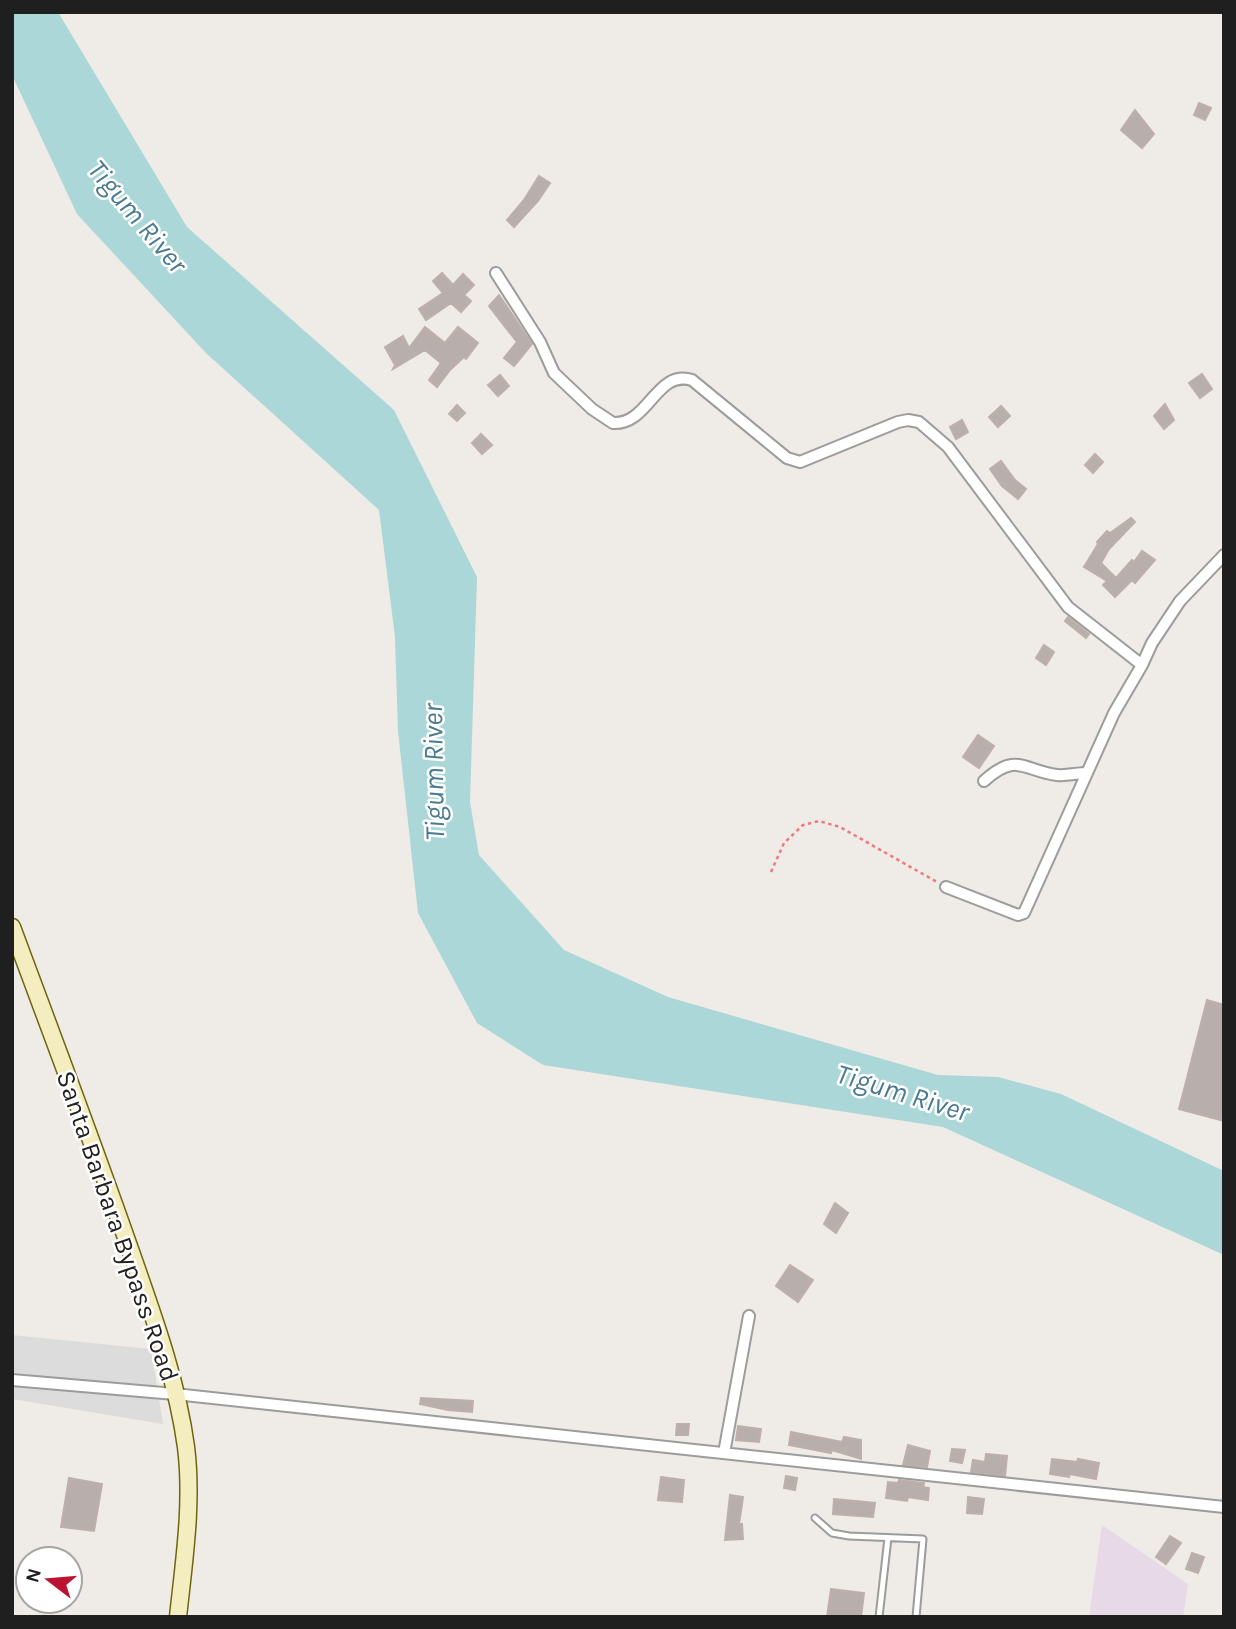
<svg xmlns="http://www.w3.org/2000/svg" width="1236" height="1629" font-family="Karla,sans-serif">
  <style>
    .residential { fill: #dddcdc }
    .industrial { fill: #e7d9e7 }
    .water { fill: #abd7d8 }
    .building { fill: #b8afac; stroke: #bfafaa; stroke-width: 2 }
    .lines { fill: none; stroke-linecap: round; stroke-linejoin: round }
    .lane-casing { stroke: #9c9c9c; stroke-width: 9 }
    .street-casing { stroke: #9c9c9c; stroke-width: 14 }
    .secondary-casing { stroke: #6d660f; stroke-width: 19 }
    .path { stroke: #ed7983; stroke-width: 2.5; stroke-dasharray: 3.5 3.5; stroke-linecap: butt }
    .lane { stroke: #fff; stroke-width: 5 }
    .street { stroke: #fff; stroke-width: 10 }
    .secondary { stroke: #f4edc0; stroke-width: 16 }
    .labels { text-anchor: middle; stroke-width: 5; stroke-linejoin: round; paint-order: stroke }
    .street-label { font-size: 26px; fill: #1f1f1f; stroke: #fff }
    .water-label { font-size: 28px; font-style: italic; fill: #4a7a90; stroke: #fff }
  </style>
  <rect width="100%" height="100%" fill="#efebe6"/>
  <path class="residential" d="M12,1335L151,1349L163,1424L12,1399Z"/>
  <path class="industrial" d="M1102,1525L1188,1584L1183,1617H1089Z"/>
  <path class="water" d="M12,12H58L187,227L394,410L477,577L470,802L479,855L564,950L668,997L938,1075L998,1077L1061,1094L1224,1171V1255L943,1127L543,1065L477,1023L418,913L398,731L395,637L379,510L206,353L77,214L12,75Z"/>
  <path class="building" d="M1199,103L1211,108L1205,120L1194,115Z
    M1135,110L1154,134L1142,148L1121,130Z
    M539,176L550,183L538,201L514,227L507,220L524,200Z
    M442,273L453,285L463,274L474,285L464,295L471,301L461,312L451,303L426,320L419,309L443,293L433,281Z
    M499,295L532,344L514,366L504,358L517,342L489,306Z
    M425,327L445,343L458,327L478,343L466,359L464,357L450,370L437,387L429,380L441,363L425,350L393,369L395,365L385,347L403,336L409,348Z
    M1202,374L1212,389L1200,398L1189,383Z
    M500,375L509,386L498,396L488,385Z
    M1165,404L1174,420L1164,429L1154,416Z
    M457,405L465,413L457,421L449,414Z
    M1001,406L1010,416L998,427L989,417Z
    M962,420L968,432L956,439L950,427Z
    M481,434L492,445L482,454L472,443Z
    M1095,454L1103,462L1093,473L1085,465Z
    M1001,461L1015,480L1026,489L1018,499L1002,486L990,469Z
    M1131,518L1135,522L1109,549L1101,563L1116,578L1132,560L1134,562L1142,551L1155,560L1135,583L1132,580L1115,597L1103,585L1107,581L1084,567L1098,544L1097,542L1107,531L1110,533Z
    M1068,617L1089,634L1086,638L1065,621Z
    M1044,645L1054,652L1046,665L1036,658Z
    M978,735L994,746L979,768L963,757Z
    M1207,1000L1224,1005V1121L1179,1109Z
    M835,1203L848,1213L836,1233L824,1224Z
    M790,1265L813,1280L798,1302L776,1286Z
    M421,1398L473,1401L472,1412L448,1410L420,1404Z
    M677,1424H689L688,1435H676Z
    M738,1426L761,1429L759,1442L736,1440Z
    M791,1432L842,1442L844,1437L861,1440V1459L832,1450L831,1453L789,1445Z
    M908,1445L930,1451L927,1467L903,1465Z
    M952,1449L965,1450L962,1463L950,1461Z
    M986,1454L1007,1456L1005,1476L971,1472L973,1460L985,1462Z
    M1052,1459L1077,1462L1078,1459L1099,1463L1096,1479L1070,1474L1069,1477L1050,1474Z
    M786,1476L797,1478L795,1490L784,1488Z
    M661,1477L684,1480L682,1502L658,1500Z
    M69,1478L102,1484L94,1531L61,1527Z
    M899,1480L924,1483L923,1487L929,1488L928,1500L908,1497L907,1501L886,1498L888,1482L898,1483Z
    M730,1495L743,1497L739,1524H742L743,1539L725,1540Z
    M968,1497L984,1499L982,1514L967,1513Z
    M834,1499L875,1503L873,1517L833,1514Z
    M1170,1536L1181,1543L1166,1564L1156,1557Z
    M1192,1553L1204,1557L1198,1573L1186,1569Z
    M831,1589L864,1593L861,1617H827Z"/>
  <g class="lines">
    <g class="lane-casing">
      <path id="lane" d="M815,1518L832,1533L849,1536L923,1539L916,1617
        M879,1617L888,1538"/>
    </g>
    <g class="street-casing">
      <path id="street" d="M496,273L540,342L554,373L592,409L613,423C649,425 656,369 692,380L787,458L800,462L898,422L908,420L919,422L948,447L1068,607L1142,665L1152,643L1180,601L1224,555
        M984,781C1017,751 1024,771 1057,775C1067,776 1077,773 1086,773
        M946,887L1018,915L1024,913L1114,713L1142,665
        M12,1380L175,1394L1224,1507
        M724,1453L749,1316"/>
    </g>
    <g class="secondary-casing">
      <path id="secondary" d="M12,927C52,1035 93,1143 131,1252C153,1315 177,1380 186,1447C193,1503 184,1561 178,1617"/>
    </g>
    <path class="path" d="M771,872L784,843L803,825L819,821L840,827L937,882"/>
    <use href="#lane" class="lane"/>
    <use href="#street" class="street"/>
    <use href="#secondary" class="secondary"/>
  </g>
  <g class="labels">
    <g class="street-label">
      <text transform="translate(118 1226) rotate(71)" y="9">Santa Barbara Bypass Road</text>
    </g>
    <g class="water-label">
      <text transform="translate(138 216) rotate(50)" y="10">Tigum River</text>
      <text transform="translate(433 772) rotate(-91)" y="10">Tigum River</text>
      <text transform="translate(903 1092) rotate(17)" y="10">Tigum River</text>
    </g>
  </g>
  <rect width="1236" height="1629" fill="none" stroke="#1f1f1f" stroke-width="28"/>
  <g transform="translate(49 1580) rotate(286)"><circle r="33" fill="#ffffff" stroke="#a5a5a5" stroke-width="2"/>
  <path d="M0-5L12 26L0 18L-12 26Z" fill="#bc1333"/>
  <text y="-10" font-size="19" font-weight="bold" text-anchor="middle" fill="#1f1f1f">N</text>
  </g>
</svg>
